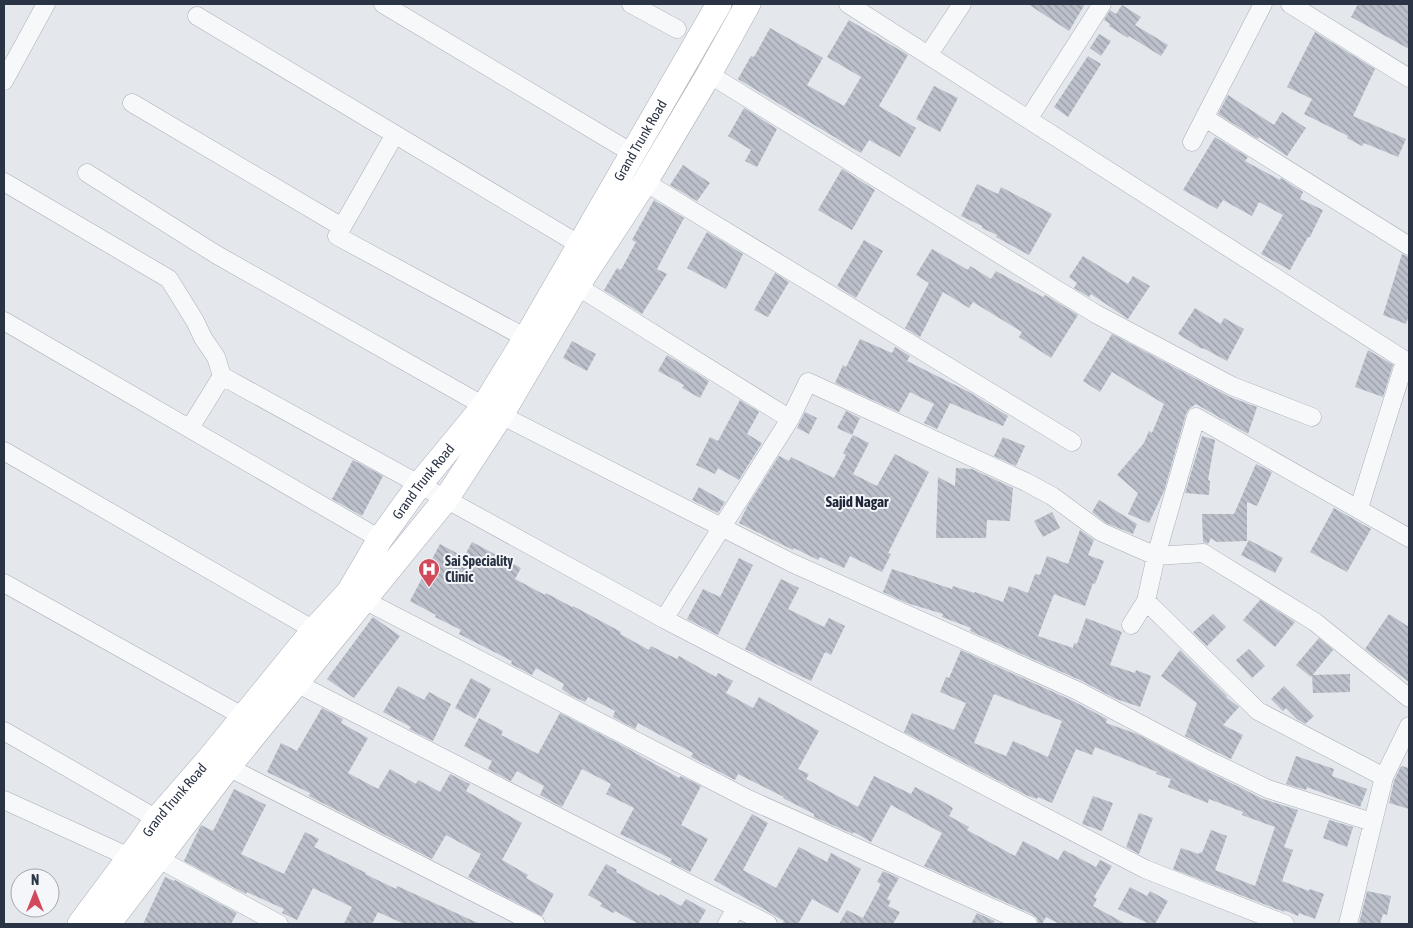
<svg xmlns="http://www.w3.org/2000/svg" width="1413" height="928" font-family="'Asap Condensed',sans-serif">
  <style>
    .building { fill: url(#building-back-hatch); fill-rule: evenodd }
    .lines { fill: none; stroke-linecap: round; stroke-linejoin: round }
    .street-casing { stroke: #a9aeb7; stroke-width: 19 }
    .secondary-casing { stroke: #a9aeb7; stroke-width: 26 }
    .street { stroke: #f7f8fa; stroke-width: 18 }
    .secondary { stroke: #fff; stroke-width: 25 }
    .labels { text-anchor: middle; stroke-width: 4; stroke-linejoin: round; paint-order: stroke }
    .street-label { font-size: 14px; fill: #2b3445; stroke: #f4f6f9 }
    .poi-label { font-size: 14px; font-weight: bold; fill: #2b3445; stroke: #f4f6f9; text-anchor: start }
    .neighbourhood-label { font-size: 15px; font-weight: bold; fill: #1d2536; stroke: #f4f6f9 }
  </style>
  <defs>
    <pattern id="building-back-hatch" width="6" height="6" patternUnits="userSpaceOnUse" patternTransform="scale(1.25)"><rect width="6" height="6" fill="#bbc0ca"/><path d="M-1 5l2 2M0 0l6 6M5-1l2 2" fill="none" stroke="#989da6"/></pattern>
  </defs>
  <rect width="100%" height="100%" fill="#e4e7ec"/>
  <path class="building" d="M1028,4H1085L1069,31Z
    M1358,4H1404L1409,6V49L1351,17Z
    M1122,5L1141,17L1135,25L1168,45L1161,56L1129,36L1128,38L1109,26L1110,24L1104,20L1110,10L1116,14Z
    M849,20L908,55L879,106L916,128L900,157L869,140L861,153L738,79L751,56L754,57L770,28L823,58L807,85L844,106L861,77L827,57Z
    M1315,32L1375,69L1353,116L1406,139L1398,157L1364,143L1362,146L1347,138L1348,136L1304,114L1312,99L1287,87Z
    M1099,34L1111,41L1101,56L1090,48Z
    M1088,56L1101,64L1068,117L1054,107Z
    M934,86L958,98L940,132L916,119Z
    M1228,95L1274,125L1282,112L1306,128L1287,156L1259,137L1258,139L1218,114Z
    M744,108L777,129L757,167L745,161L751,150L728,136Z
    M1215,137L1248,157L1245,161L1280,180L1281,178L1303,192L1300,199L1323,210L1310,237H1308L1290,270L1261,254L1283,215L1259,202L1252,216L1223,200L1217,209L1183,190Z
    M683,165L710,183L697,201L670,185Z
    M842,169L875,190L852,230L818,210Z
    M977,184L998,194L1001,187L1052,214L1029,255L996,237L997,235L982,228V226L961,216Z
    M654,200L684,218L657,269L667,274L642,314L604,290L617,268L621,270L636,242L632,240Z
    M707,232L743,254L726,289L687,268Z
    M864,240L883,251L856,298L837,286Z
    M932,249L968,270L970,266L991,279L996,271L1043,297L1045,295L1078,315L1051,358L1019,337L1022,332L973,302L969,308L943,292L920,337L905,328L929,283L916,275Z
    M1402,254L1409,257V315L1406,324L1383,315Z
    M1083,256L1128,284L1133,276L1150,286L1128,319L1091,294L1089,297L1074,288L1077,283L1069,277Z
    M775,273L789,282L768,317L754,310Z
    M1195,308L1221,324L1224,318L1244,329L1227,361L1203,348L1202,349L1178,334Z
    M1112,334L1230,397L1257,407L1248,434L1196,404L1189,409L1186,414L1164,491L1149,523L1128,514L1138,493L1117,475L1144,443L1149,431L1152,433L1164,404L1112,372L1100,392L1083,381Z
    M860,339L892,353L895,347L910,356L907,361L969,392L1008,416L1003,426L950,403L937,429L924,423L934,404L910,392L899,412L835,383L843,365L846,367Z
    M572,341L596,354L587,371L563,358Z
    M1368,350L1393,365L1383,397L1355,387Z
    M667,355L709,381L700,398L682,388L684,385L658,371Z
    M740,400L759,412L747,434L762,443L739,480L718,468L715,474L696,465L710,437L718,441Z
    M846,411L860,418L852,435L837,428Z
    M805,412L817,418L809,434L797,428Z
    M853,435L869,443L853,474L877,486L895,454L929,472L888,553L891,554L882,572L850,556L844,568L820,557L818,560L794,548L793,550L739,523L748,505L779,456L789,461L791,457L834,478L846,455L843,453Z
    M1202,436L1215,440L1208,480L1210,481L1209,495L1185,493Z
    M1003,437L1025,446L1016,466L994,456Z
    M353,460L383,476L362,516L332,499Z
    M1256,464L1272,472L1257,506L1247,502V541L1217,542L1211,538L1208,544L1203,542L1202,514H1234Z
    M956,468L972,469L1013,488L1010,521L987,520L986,538H936L938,477L955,486Z
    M699,487L725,502L718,513L692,500Z
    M1099,500L1137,524L1133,534L1106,523L1092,512Z
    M1334,508L1371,529L1347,572L1310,552Z
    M1052,512L1060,528L1043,537L1034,521Z
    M1080,530L1094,540L1088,555L1104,561L1095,584L1093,583L1085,606L1054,594L1038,636L1073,648L1074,643L1077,644L1086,618L1122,632L1110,665L1135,673L1136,670L1151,676L1140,707L1116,699L1082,681L970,631L971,628L942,617L943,614L907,603L883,592L892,569L952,589L953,586L974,593L975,592L1003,602L1009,586L1028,593L1035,574L1040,575L1047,556L1068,564Z
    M1249,540L1283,558L1275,573L1241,555Z
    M472,542L521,568L515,579L545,595L546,593L572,607L573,606L621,632L620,634L649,650L651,646L677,659L679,656L716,677L718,673L733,681L726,693L753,708L759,697L819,731L798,769L809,774L806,779L858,807L874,776L911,794L915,787L942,801L953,808L949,816L969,827L967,830L1015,856L1023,841L1058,860L1064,850L1096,867L1100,860L1112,866L1094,897L1097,899L1093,906L1126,924H1060L1046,917L1042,924H1038L1037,918L1032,914L924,866L942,833L891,805L871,842L854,832L853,834L814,817V814L783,798L784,797L738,774L735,780L691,757L693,753L638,723L635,729L613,717L615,711L588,697L585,702L570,695L562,689L564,684L536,668L532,675L511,664L512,661L459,634L461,630L435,617L436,615L410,601L440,544L464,557Z
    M739,558L753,565L718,635L687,619L703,589L720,597Z
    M781,579L799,588L788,609L824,627L829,618L845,626L831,655L825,652L811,681L745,649Z
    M1260,600L1295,622L1275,647L1243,620Z
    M1213,614L1226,627L1207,646L1193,632Z
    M1389,614L1409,627V682L1365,649Z
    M373,617L400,636L354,698L327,679Z
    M1319,638L1333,650L1311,677L1296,665Z
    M1249,649L1265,666L1252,678L1236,660Z
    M961,650L1073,701L1107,719L1106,723L1137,734L1199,767L1263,799L1298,810L1284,847L1293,850L1282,881L1309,891L1310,889L1324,894L1315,919L1299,913L1298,916L1284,910V912L1173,869L1181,848L1199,854L1200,852L1202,853L1211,830L1227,836L1215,870L1255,886L1275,827L1242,815L1243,812L1209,799L1208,803L1168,787L1171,779L1156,774L1157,772L1095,747L1092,755L1076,749L1052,803L1038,797L1037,799L1026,795L904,732L912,713L954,730L966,703L940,692L946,677L949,678ZM994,694L1062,721L1048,757L1013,741L1006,756L974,743Z
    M1180,650L1227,696L1226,697L1239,707L1223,725L1243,735L1231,759L1185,736L1197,703L1161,676Z
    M1350,674V692L1313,693L1312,675Z
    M471,678L491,689L475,719L455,708Z
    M398,686L424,700L429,692L451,704L433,741L409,729L411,727L383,712Z
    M1284,686L1314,716L1305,724L1297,719L1286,708L1283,711L1271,699Z
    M322,708L343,719L341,723L368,738L348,773L378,789L390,769L416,784L418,780L440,792L450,774L470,784L466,791L522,823L502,860L528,875L526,878L554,894L542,916L468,877L481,854L446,835L432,859L309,796L310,793L267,772L281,743L297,751Z
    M560,713L625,747L679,778L681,776L701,786L681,825L708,839L690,872L670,862L672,859L620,834L634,808L606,794L611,784L582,769L562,807L540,795L544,786L517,771L511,781L488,769L492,761L464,746L479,718L503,731L501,735L538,754Z
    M1296,756L1334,769L1332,776L1367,789L1360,807L1307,787L1306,790L1286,784Z
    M1401,766L1409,768V809L1389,803L1394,781Z
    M234,789L266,805L241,854L284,874L305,832L319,839L314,847L366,873L365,874L396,889L397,886L480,924H404L378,912L372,924H344L352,907L313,888L297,920L282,913L284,909L247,892L246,894L184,861L201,825L213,831Z
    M1093,796L1113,803L1102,831L1082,824Z
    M1139,813L1153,818L1139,854L1126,847Z
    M752,814L768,823L743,870L776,888L799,847L827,862L831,853L861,869L838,913L812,899L798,924H782L784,921L714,880Z
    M1329,820L1353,827L1347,847L1323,838Z
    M606,864L617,870L616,872L659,896L660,894L681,906L686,899L706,910L698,924H639L615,911L613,913L600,906L602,903L588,895Z
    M883,871L899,878L887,899L891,901L888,906L900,912L893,924H839L847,910L863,918L881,884L877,882Z
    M165,877L174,881L175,880L237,913L231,924H143Z
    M1130,887L1147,896L1150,891L1168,901L1155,924H1150L1118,909Z
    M1367,891L1391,896L1387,915L1383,914L1380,924H1359Z
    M977,913L995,921L993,924H971Z"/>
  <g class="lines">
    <g class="street-casing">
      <path id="street" d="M383,4L632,153
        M631,4L677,29
        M848,4L1409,363
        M1290,4L1409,78
        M197,16L580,245
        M929,54L962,4
        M709,74L1096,314L1232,386L1312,417
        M4,81L46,4
        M132,103L342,227
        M1029,118L1102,4
        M1205,118L1409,246
        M395,134L337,236L526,338
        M1192,142L1263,4
        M87,173L217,255L484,406
        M4,182L169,279L195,321L203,338L216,357L222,376
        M645,182L1072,442
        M577,286L790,419L664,619
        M4,321L380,539
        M501,415L792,563L1078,691L1204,758L1268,789L1372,822
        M790,419L808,382L1026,482L1052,496L1101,532L1156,556L1203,553L1315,622L1409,698
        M190,428L222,376L664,619L1145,869L1285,924
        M4,451L314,630
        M1359,508L1405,361
        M4,583L244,717
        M364,600L748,799L1028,924
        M1146,601L1258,711L1384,777L1348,924
        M1131,625L1146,601L1156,556L1196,417L1409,538
        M296,683L768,924
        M4,731L157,819
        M228,767L536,924
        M1384,777L1409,726
        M4,800L129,857
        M157,858L279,924
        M727,924L736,908"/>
    </g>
    <g class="secondary-casing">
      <g id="secondary">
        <path id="s1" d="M80,924L141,842L157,819L210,758L314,630L349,592L380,539L419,485L484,406L526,338L719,4"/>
        <path d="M108,924L228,767L446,499L501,415L577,286L645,182L709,74L748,4"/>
      </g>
    </g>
    <use href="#street" class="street"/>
    <use href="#secondary" class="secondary"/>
  </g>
  <defs>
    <g id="hospital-pin" transform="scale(1.125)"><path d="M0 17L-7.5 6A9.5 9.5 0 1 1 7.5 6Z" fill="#d1495b" stroke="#f4f6f9"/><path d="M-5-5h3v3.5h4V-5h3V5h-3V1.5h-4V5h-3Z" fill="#fff"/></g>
  </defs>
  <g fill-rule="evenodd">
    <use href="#hospital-pin" x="429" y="569"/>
  </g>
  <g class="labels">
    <g class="street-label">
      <text dy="5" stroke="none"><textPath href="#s1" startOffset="966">Grand Trunk Road</textPath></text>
      <text dy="5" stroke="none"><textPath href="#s1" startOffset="561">Grand Trunk Road</textPath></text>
      <text dy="5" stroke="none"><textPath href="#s1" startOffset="156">Grand Trunk Road</textPath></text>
    </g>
    <g class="poi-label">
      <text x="445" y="566">Sai Speciality<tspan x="445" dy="16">Clinic</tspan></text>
    </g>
    <g class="neighbourhood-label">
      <text x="857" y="507">Sajid Nagar</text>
    </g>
  </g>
  <rect width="1413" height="928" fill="none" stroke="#2b3445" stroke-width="10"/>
  <g transform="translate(35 893)"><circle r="24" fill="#f4f6f9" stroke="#a4a8b1"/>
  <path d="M0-4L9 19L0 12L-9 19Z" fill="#d1495b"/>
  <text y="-8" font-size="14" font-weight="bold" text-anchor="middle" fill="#2b3445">N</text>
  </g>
</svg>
